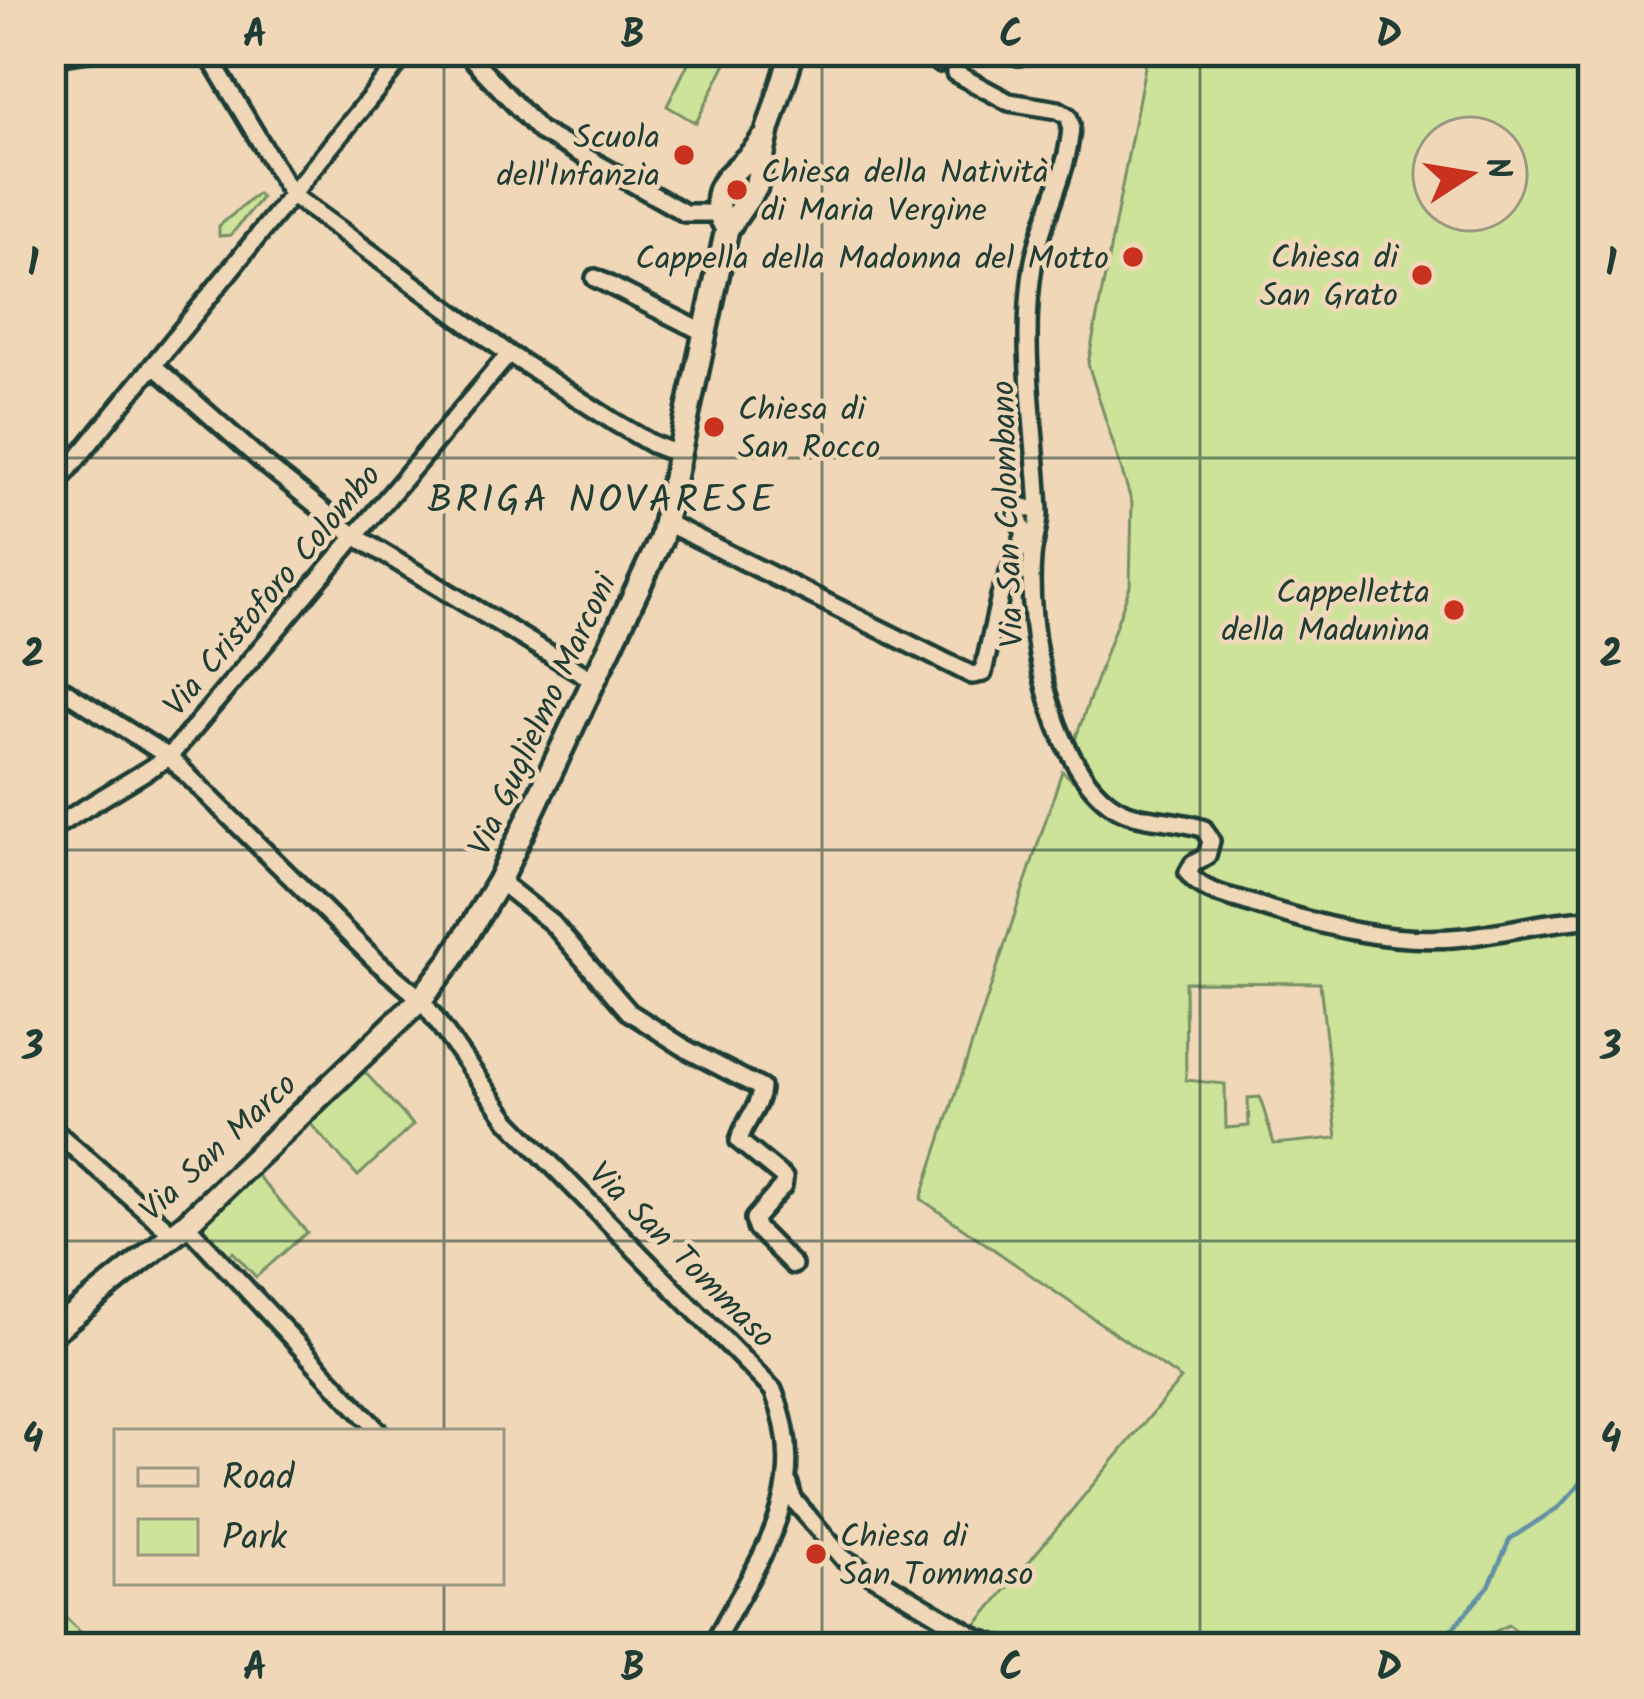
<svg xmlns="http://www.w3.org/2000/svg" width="1644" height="1699" font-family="Kalam,sans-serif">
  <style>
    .green { fill: #cde399; stroke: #769066; stroke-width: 3; fill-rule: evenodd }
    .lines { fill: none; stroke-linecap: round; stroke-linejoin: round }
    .stream { stroke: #6390a4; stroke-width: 4.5 }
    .street-casing { stroke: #1f3d34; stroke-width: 24 }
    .secondary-casing { stroke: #1f3d34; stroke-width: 30 }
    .street { stroke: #f0d7b8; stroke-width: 15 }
    .secondary { stroke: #f0d7b8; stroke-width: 21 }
    .grid { fill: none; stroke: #1f3d34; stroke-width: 3; stroke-opacity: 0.55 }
    .poi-dot { fill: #c8321e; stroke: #f0d7b8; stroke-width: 4.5 }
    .labels { text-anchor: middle; stroke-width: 9; stroke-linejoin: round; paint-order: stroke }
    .poi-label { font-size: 33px; fill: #1f3d34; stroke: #f0d7b8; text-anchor: end }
    .street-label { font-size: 33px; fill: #1f3d34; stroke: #f0d7b8 }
    .quarter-label { font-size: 39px; letter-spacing: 3px; fill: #1f3d34; stroke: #f0d7b8 }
    .neatline { fill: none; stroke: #1f3d34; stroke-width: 4.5 }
    .grid-label { font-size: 39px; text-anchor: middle; font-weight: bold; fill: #1f3d34 }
  </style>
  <rect width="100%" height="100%" fill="#f0d7b8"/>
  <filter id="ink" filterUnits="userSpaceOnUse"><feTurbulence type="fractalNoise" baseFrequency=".00833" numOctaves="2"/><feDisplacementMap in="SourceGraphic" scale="24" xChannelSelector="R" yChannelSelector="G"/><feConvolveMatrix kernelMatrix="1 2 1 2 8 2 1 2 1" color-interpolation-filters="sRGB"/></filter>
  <g filter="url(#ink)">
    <path class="green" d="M694,51H711L727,61L696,123L667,106Z
      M1148,51H1593V1648H1540L1509,1625L1460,1648H1017L973,1629L1181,1379L921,1199L1062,771L1106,809L1148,822L1203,831L1209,841C1204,855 1194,860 1186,873C1207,906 1283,917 1320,929L1324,921C1291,911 1210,900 1191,872L1194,865L1209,857L1213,841C1194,809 1146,821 1116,803C1098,793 1082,768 1071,751L1130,586L1132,503L1088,364ZM1434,138H1506V210H1434ZM1185,982L1320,983L1337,1138L1274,1144L1260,1097L1248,1098L1249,1126L1226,1128L1225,1084L1186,1080Z
      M257,194L261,198L231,235L219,236V226Z
      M362,1069L413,1125L358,1176L307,1120Z
      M254,1172L307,1232L256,1277L233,1252L222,1261L192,1227Z
      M51,1602L96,1648H51Z"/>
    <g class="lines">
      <path class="stream" d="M1420,1648L1453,1628L1489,1586L1510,1539L1559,1507L1593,1469"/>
      <g class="street-casing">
        <path id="street" d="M206,51L292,195L509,354L616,423L652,444L680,455
          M465,51L540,131L685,213H717
          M925,51L939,63
          M1004,51L1019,56
          M51,58L94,51
          M955,73L1009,102L1058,110L1068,116L1071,125C1069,173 1041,218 1033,266C1020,348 1036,431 1039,513C1039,528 1033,542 1032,558C1026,629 1050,758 1109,803C1137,824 1173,817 1204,829L1211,841L1207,856L1193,864L1188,873C1202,893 1231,896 1253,904C1322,926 1391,945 1464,937C1507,932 1549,920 1593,919
          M595,278L705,333
          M153,365L265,464L355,536L593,680
          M51,491L408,51
          M665,522L972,675L983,673L1000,596L1025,534L1017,515L1024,507L1038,511
          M51,682L169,757L377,962L421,999L508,1120L773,1390C816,1493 757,1560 711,1648
          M51,829L169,757L509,354
          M499,881L552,923L629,1012L688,1050L761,1088C760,1108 744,1121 739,1141L784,1178L783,1186L754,1219L756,1228L793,1265
          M51,1128L172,1233
          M186,1224L379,1432
          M789,1484L793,1499L843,1558L979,1639L1006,1648"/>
      </g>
      <g class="secondary-casing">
        <path id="secondary" d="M727,229C698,181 742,174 762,140
          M51,1333L186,1224L421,999L452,959L499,881L661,539L727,229L756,187L768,130L793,51"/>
      </g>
      <use href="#street" class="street"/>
      <use href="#secondary" class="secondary"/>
    </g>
  </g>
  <path class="grid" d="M444,51V1432M822,51V1648M1200,51V1648M51,458H1593M51,850H1593M51,1241H1593M444,1582V1648"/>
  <g class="poi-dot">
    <circle cx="684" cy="155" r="12"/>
    <circle cx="737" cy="190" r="12"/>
    <circle cx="1133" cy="257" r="12"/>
    <circle cx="1422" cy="275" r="12"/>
    <circle cx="714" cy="427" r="12"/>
    <circle cx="1454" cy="610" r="12"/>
    <circle cx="816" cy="1554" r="12"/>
  </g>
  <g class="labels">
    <g class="poi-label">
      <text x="660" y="148">Scuola<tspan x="660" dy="38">dell'Infanzia</tspan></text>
      <text x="761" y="183" text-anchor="start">Chiesa della Natività<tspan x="761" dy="38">di Maria Vergine</tspan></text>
      <text x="1398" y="268">Chiesa di<tspan x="1398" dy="38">San Grato</tspan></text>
      <text x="1109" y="269">Cappella della Madonna del Motto</text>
      <text x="738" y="420" text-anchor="start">Chiesa di<tspan x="738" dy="38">San Rocco</tspan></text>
      <text x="1430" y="603">Cappelletta<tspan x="1430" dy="38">della Madunina</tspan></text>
      <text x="840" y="1547" text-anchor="start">Chiesa di<tspan x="840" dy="38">San Tommaso</tspan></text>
    </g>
    <g class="street-label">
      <text transform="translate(1006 514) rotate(-92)" y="12">Via San Colombano</text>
      <text transform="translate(271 589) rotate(-50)" y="12">Via Cristoforo Colombo</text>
      <text transform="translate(541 714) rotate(-65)" y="12">Via Guglielmo Marconi</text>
      <text transform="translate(217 1146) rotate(-43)" y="12">Via San Marco</text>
      <text transform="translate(683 1254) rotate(45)" y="12">Via San Tommaso</text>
    </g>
    <g class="quarter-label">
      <text x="602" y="512">BRIGA NOVARESE</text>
    </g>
  </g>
  <rect width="1644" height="1699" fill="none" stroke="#f0d7b8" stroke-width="132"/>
  <rect x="114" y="1429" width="390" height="156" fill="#f0d7b8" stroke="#9c9983" stroke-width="3"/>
  <rect x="138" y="1468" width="60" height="18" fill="#f0d7b8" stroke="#9c9983" stroke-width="3"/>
  <text x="222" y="1489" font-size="36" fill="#1f3d34">Road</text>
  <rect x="138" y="1519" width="60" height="36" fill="#cde399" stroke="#9c9983" stroke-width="3"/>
  <text x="222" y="1549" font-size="36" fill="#1f3d34">Park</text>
  <g transform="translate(1470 174) rotate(78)"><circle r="57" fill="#f0d7b8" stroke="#9c9983" stroke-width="3"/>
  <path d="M0-9L21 45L0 30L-21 45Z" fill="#c8321e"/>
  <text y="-18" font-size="33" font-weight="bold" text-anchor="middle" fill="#1f3d34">N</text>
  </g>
  <rect x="66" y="66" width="1512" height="1567" class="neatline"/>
  <g class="grid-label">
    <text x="255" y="47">A</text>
    <text x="633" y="47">B</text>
    <text x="1011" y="47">C</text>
    <text x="1389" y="47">D</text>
    <text x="33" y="276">1</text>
    <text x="1611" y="276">1</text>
    <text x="33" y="667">2</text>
    <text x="1611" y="667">2</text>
    <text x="33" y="1059">3</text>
    <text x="1611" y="1059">3</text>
    <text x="33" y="1451">4</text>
    <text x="1611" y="1451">4</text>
    <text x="255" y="1680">A</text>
    <text x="633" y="1680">B</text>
    <text x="1011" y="1680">C</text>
    <text x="1389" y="1680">D</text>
  </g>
</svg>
